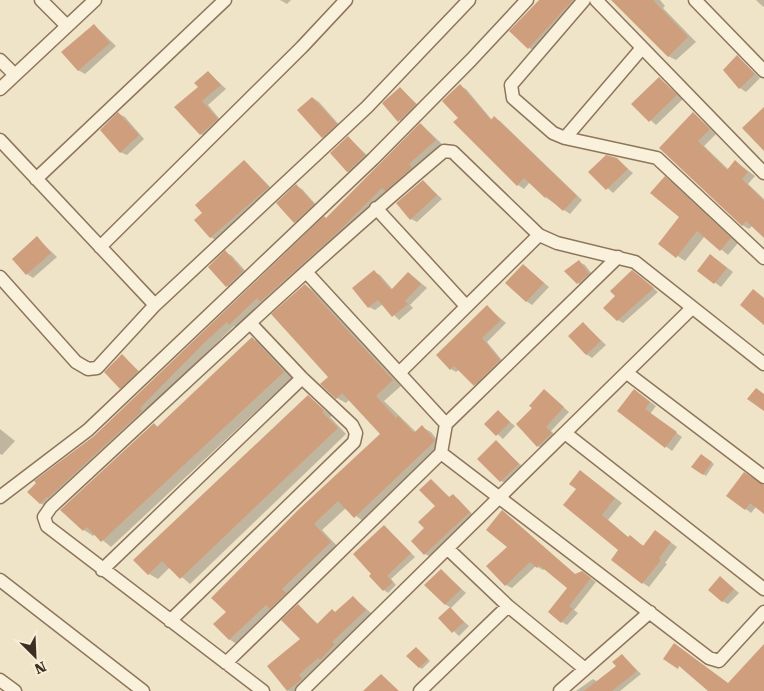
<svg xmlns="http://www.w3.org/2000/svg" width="764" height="691" font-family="'Roboto Serif',serif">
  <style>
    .shadow { fill: #0003 }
    .building { fill: #cf9f7d }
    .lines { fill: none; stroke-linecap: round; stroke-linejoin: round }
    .minor-casing { stroke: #8d765c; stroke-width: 15 }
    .minor { stroke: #faf1dc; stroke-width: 12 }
  </style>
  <rect width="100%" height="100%" fill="#f0e4c8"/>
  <path class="shadow" d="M280,0H291L287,4Z
    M541,0H582L535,51L529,48Z
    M613,0H660L665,6L663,8L696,42L676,60L668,56Z
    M756,0H764V7L760,4Z
    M94,25L116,46L85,74L78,70Z
    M738,57L760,78L746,92L740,88Z
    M208,72L226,89L208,105L223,123L207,138L201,134L199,87Z
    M660,79L683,99L656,125L633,104Z
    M460,86L466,89L492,120L494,118L500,121L582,200L570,214L545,197L530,182L524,189L518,185L459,118Z
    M400,88L421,108L405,125L383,104Z
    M313,98L319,102L342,128L329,141L323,137Z
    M119,114L125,117L144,139L127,155L120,152Z
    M694,114L716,134L704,146L729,170L736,162L755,176L748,184L764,199V236L753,225L749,229L742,225L661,148Z
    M421,124L442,144L267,305L262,302L236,327L234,326L47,507L40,503L94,437L327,219Z
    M348,137L371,159L354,175L348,172L332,153Z
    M616,159L633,173L613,193L590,172Z
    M245,161L274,191L216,240L210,237L203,213Z
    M665,178L673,182L738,243L728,255L705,236L685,261L660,244L681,217Z
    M423,181L442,199L417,222L411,219Z
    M296,186L302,189L319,208L301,225L295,222Z
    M37,238L57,257L33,278L27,274Z
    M225,252L232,256L249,275L233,290L227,286L210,267Z
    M716,259L733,272L721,287L699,271Z
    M579,262L585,265L595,278L584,286L578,283Z
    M523,265L549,287L532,305L526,301Z
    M374,272L380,275L393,290L409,273L427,288L410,305L413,308L399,320L383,304L375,310L369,307Z
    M638,275L658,292L623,323L618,320L616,296Z
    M305,285L314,291L401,386L384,401L416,432L422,427L431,432L443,447L364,522L346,508L322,530L339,548L238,645L229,639L227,612L381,434L350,399L346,403L337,398Z
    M487,307L506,323L487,342L505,364L480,388L460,369L456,372L451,369Z
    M583,323L606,345L592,358L586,354Z
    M253,339L262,344L292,378L111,547L95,534L93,536L84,530L62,510L154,424L158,427Z
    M122,355L143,375L127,391L120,388Z
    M545,391L569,412L551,431L557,437L544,449L538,446L534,408Z
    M640,394L656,406L650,414L682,437L672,451L619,411Z
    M308,397L332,416L330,417L346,434L190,584L170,567L158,579L149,574Z
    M498,412L515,426L503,439L486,424Z
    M0,429L15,441L2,455L0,454Z
    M496,442L524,468L507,484L501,481Z
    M701,455L714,464L706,476L693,467Z
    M587,476L622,503L608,520L629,538L644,546L662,536L677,547L665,563L667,564L649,587L643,583L620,550L564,505Z
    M431,480L450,498L453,496L458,499L474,516L431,557L425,554L426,529L437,506Z
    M764,487V513L756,507L751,513L728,495Z
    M502,511L576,575L588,576L596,582L574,610L578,613L567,625L562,622L569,588L545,569L543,570L536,566L512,588L506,585L509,547Z
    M384,526L415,557L391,579L396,585L388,593L384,590Z
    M441,570L466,593L450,609L469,626L459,636L440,618L451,608L445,604Z
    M726,582L739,593L728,604L722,601Z
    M353,597L372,614L338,646L340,648L304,679L308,683L299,691H289L269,667L302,640L298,606L318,624L336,613Z
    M416,648L430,661L422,669L419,667Z
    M622,655L641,674L620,691H576L593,679L598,682L617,666Z"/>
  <path class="building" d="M539,0H573L528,49L509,31Z
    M611,0H653L688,37L668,57Z
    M94,24L110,43L78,71L61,52Z
    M737,55L755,74L739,89L723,70Z
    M208,71L221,85L202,101L218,119L200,135L174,107L198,87L194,83Z
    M659,77L677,95L649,122L631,104Z
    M460,84L491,120L494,116L577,196L563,211L546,196L545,198L524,178L517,186L453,122L458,118L442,101Z
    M400,87L416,104L398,122L382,103Z
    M312,97L337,124L322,138L297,110Z
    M764,107V151L742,128Z
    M118,112L139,135L120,153L100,130Z
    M693,112L710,129L698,141L727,170L735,160L748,172L742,179L764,201V238L746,221L742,226L659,148Z
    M420,123L436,140L409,164L412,168L385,191L382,188L339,231L260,302L257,298L229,325L227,322L205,342L140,408L142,411L48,498L47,497L40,504L27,492L36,483L34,481L94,436L324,216L326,218Z
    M348,136L365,155L347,172L330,153Z
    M606,155L617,158L628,169L606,190L588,172Z
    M244,160L269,187L210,238L194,220L202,213L195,205Z
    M665,176L731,238L720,251L697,231L676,258L658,244L679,217L650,193Z
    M423,180L437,195L410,220L396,203Z
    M296,184L314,204L294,223L276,203Z
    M37,236L51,253L26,275L12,259Z
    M225,250L243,271L226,287L208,267Z
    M710,254L727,268L714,284L697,271Z
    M579,260L589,274L577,284L564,271Z
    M523,264L544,283L526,302L505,283Z
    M374,270L391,290L408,272L421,284L405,301L408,304L392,317L378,300L368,308L352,288Z
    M632,270L654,288L617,321L603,308L615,296L610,291Z
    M305,284L393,380L376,396L396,418L398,416L414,433L422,425L435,441L354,518L338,501L314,524L331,542L282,589L286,593L270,609L266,605L229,640L213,624L226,612L211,598L297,511L380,434L342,393L336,399L320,384L328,377L271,314Z
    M753,289L764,298V325L740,305Z
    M487,305L501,320L482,338L500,360L474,386L454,366L450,370L436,355Z
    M583,322L601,341L586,355L568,336Z
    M252,337L284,372L101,542L87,527L83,531L60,510L154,423L157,427Z
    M122,354L138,371L120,389L104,372Z
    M756,388L764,394V411L747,399Z
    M544,389L564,407L546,427L552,433L537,447L516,424L532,408L529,406Z
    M634,389L650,402L645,409L677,432L665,448L617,411Z
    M308,395L324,410L322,412L338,428L180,579L162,561L148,575L133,560Z
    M498,410L510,422L496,436L484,424Z
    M496,440L519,464L500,482L477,459Z
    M701,454L712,462L703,475L691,467Z
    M580,470L615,498L602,515L628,537L630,535L643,546L655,530L671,542L659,558L661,560L642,584L611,560L618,550L563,505L576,489L569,484Z
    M744,472L764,485V514L750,503L745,510L726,496Z
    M431,479L449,497L453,494L470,512L424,555L411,541L424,528L418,522L435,506L419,490Z
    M502,510L575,574L582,571L591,578L569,606L573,609L561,623L548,612L567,588L539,565L537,568L530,562L505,586L486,566L507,547L486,530Z
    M384,525L411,553L387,576L393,582L383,591L369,576L371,574L353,554Z
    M441,569L461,589L445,605L424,585Z
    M720,576L734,589L722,602L708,590Z
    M353,596L366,610L332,642L335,644L320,660L318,658L299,675L302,679L287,691L267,666L300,639L281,620L298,604L317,624L332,609L335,612Z
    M450,607L464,622L452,633L438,618Z
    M674,643L728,683L764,644V691H708L679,666L678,669L663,659Z
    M416,647L428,659L419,668L406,656Z
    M622,654L637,671L612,691H584L616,666L612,662Z
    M381,674L399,691H363Z"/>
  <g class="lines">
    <g class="minor-casing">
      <path id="minor" d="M41,0L67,26
        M584,0L511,85L513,98L553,133L565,138L657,158L764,258
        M596,0L764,173
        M695,0L764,71
        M0,60L15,75
        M0,89L95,0
        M565,138L642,48
        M0,140L155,305
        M36,179L225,0
        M376,208L466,306
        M100,247L302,47L346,0
        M307,273L446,424
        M0,277L76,362L88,369L97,368L155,305L367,107L469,0
        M399,373L539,235
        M627,373L764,477
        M565,433L764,589
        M441,453L709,658L719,661L764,612
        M0,497L88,430L373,159L471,60L527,0
        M448,549L508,606L585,669
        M102,570L302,378
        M0,580L143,691
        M170,621L354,442L356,433L352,425L302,378L250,323
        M226,663L441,453L446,424L618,257
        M0,680L15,691
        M263,691L47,526L44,517L51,507C181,387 309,265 444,151L453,152L539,235L557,243L635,262L764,364
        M302,691L692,308
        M420,691L508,606
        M560,691L650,612"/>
    </g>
    <use href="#minor" class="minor"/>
  </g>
  <g transform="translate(35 656) rotate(156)" stroke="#f7eed8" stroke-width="4" paint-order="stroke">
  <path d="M0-4L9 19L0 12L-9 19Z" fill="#3d2e20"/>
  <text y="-8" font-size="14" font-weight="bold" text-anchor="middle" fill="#3d2e20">N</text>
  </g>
</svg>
